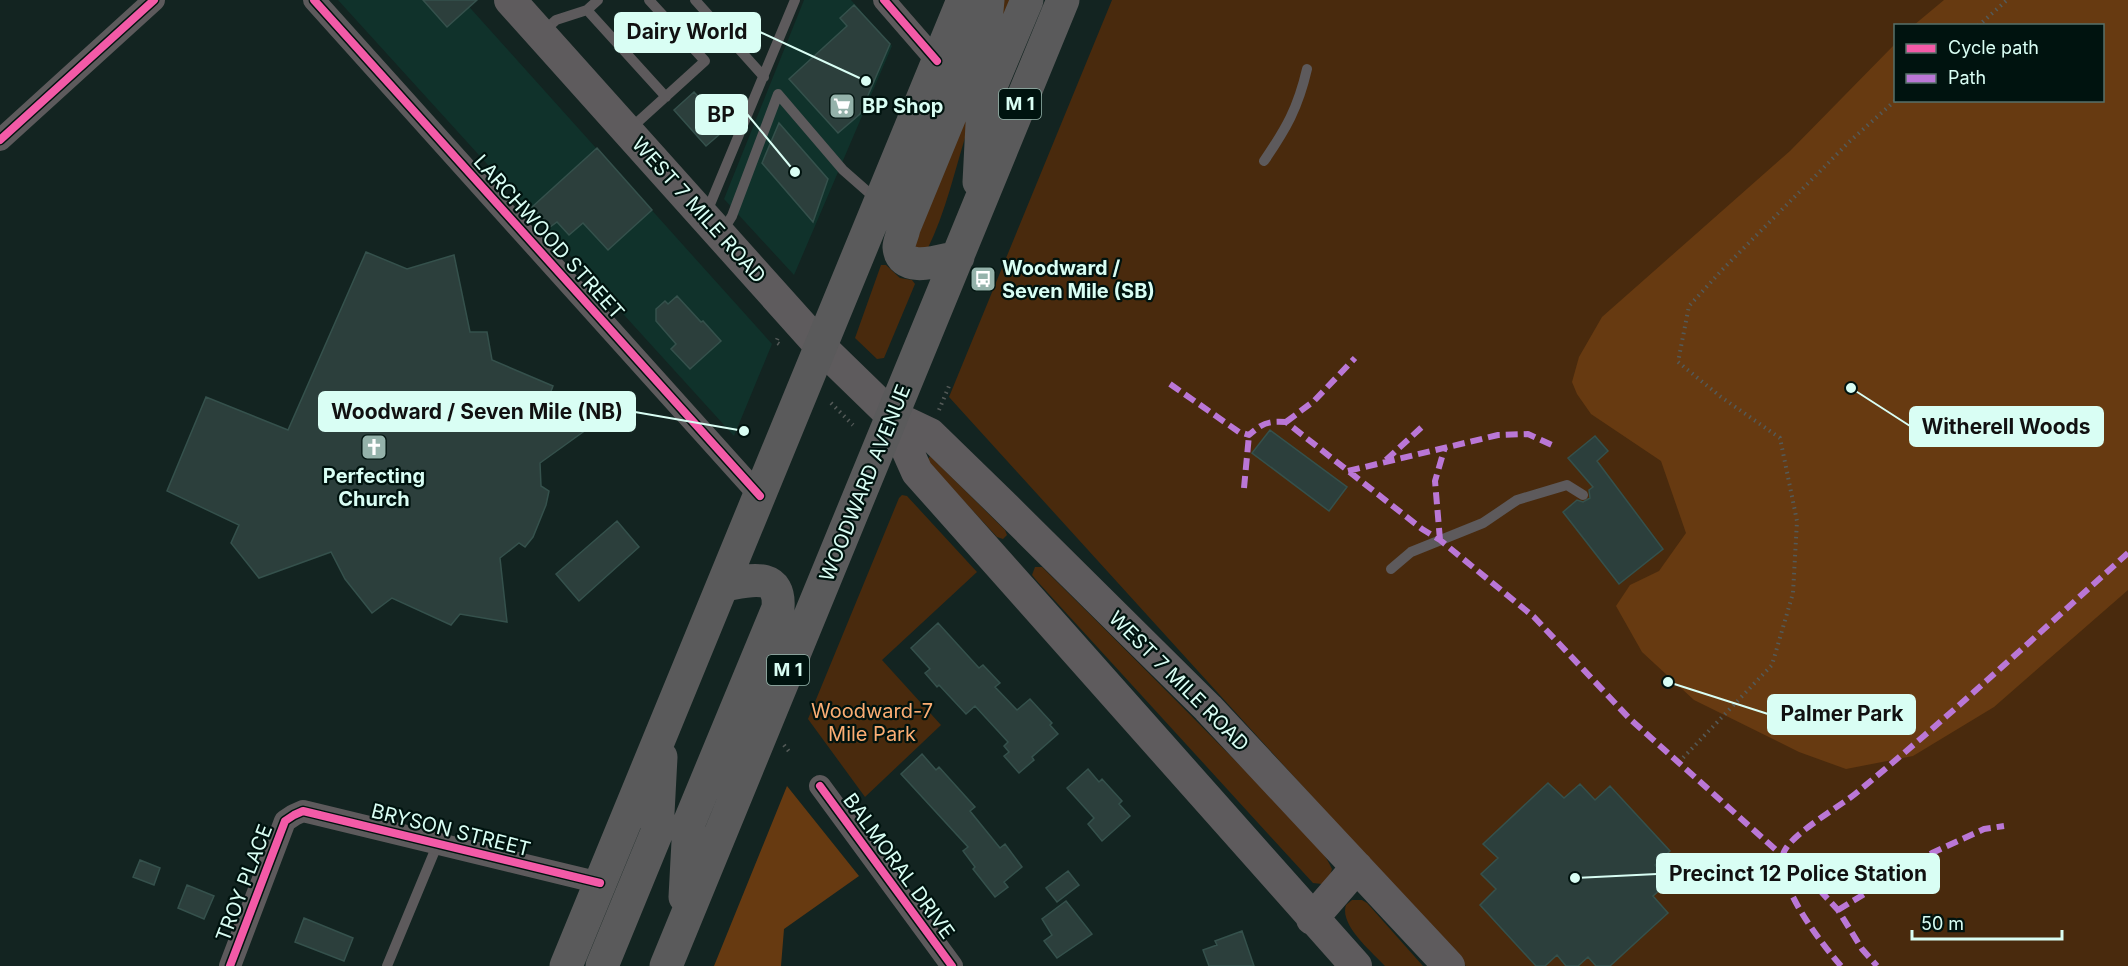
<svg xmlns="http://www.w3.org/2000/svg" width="2128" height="966" font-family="Inter,sans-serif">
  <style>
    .built { fill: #10322b }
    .green { fill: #492a0d; fill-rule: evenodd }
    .forest { fill: #673a11 }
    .building { fill: #2c3f3c; stroke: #35514c; stroke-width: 1.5 }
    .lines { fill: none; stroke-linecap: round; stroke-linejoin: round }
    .path { stroke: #545a58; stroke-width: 4; stroke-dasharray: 1.5 4.5; stroke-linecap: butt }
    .lane { stroke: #5d5a5c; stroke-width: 10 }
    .street { stroke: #5d5a5c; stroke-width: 22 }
    .secondary { stroke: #5e5b5d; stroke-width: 32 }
    .primary { stroke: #5a5a5b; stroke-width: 33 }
    .quiet { stroke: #ba77d6; stroke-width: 6; stroke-dasharray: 12 6; stroke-linecap: butt }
    .cycleway-casing { stroke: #00130f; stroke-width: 11 }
    .cycleway { stroke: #f35aa7; stroke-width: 8 }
    .labels { text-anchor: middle; stroke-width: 4.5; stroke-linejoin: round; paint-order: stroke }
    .shield { fill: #00130f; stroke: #98b8af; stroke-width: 1.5 }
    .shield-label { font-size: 18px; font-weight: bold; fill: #d9fef4 }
    .poi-label { font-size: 20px; font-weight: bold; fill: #d9fef4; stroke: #00130f; text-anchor: start }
    .street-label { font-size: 20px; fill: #d9fef4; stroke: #00130f }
    .park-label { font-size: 20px; fill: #fbad73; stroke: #00130f }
    .leader { fill: none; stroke: #d9fef4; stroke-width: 2 }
    .callout-dot { fill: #d9fef4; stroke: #00130f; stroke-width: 2 }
    .callout { fill: #d9fef4; stroke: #d9fef4; stroke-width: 2 }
    .callout-label { font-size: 21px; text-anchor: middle; font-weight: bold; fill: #111 }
  </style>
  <rect width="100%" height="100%" fill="#132421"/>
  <path class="built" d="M338,0H463L772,344L734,436Z
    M804,0H851L892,46L794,275L724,199Z"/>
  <path class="green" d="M1001,0H1018C1001,42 982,85 968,128C955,169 946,212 927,250L912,249Z
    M1112,0H2128V966H1466L949,397ZM1896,26H2102V100H1896Z
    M881,265H886L900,278L912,280L915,284L884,358L877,359L855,338Z
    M930,456L1005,530L1007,535L1003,539L997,537L927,461Z
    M902,495L907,496L977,572L882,660L941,725L865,797L808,719L899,498Z
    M1035,567H1042C1116,640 1189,713 1261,787C1282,809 1321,843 1332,869L1329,879L1322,884L1313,883L1036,580L1032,575Z
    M1352,900H1362L1367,903L1423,966H1385C1372,952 1339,925 1346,905Z"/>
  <path class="forest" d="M1944,0H2128V590L1994,707L1913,756L1846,769L1799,752L1694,700L1642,652L1616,606L1630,585L1659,571L1686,533L1661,461L1591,414L1577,394L1572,382L1579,357L1602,317L1790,151L1895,44L1896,100H2102V26L1914,25Z
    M787,786L859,876L784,929L781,966H714Z"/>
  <path class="building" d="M423,0H477L447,27Z
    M854,5L890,44L860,114L838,133L789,79L847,26L840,18Z
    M694,92L727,128L706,146L674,110Z
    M779,123L828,179L813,222L762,163Z
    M597,148L652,210L608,250L583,223L569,235L557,222L550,227L532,207Z
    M366,252L407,269L454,255L470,332H487L492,360L553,386L550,394L590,427L540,463L541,486L549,491L546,505L533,537L525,547L519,543L500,558L507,622L460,614L451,625L392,598L372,613L345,579L331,552L259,578L231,543L239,525L167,491L206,397L288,430Z
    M677,296L701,322L703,321L721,341L690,369L671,349L676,344L656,321V309L665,301L668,304Z
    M1270,430L1347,487L1329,511L1252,453Z
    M1595,436L1608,451L1597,461L1663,549L1619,584L1563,512L1577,500L1583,502L1590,498L1589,490L1593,487L1568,458Z
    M617,521L639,547L579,601L556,574Z
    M938,623L979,668L983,665L1000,683L995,687L1017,710L1030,699L1052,723L1050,725L1058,734L1032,757L1034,760L1019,773L1004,756L1009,752L1004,746L1008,742L975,706L966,714L939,685L937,687L925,673L930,669L911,648Z
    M922,754L936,770L939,767L975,807L970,811L1000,848L1005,844L1022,867L1004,882L1008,887L995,897L973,869L975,867L963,851L968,847L901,774Z
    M1088,769L1099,782L1102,779L1122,801L1119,804L1130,816L1102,841L1088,824L1094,818L1067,788Z
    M1548,783L1564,798L1580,784L1595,800L1610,786L1670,851L1655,865L1669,882L1653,896L1668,913L1610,966H1596L1588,957L1578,966H1566L1557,955L1545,966H1536L1480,905L1496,889L1481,874L1498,858L1483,844Z
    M140,860L160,868L154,885L133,877Z
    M1068,871L1079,885L1057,902L1046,888Z
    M187,885L214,896L204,919L178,908Z
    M1066,901L1092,934L1057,958L1044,941L1052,935L1042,919Z
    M304,918L353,938L344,961L295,942Z
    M1242,931L1254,966H1209L1203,950L1217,945L1215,941Z"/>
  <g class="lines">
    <path class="path" d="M1978,26L2007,0
      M779,344L776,342L779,335
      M831,403L853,425
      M939,410L949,386
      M784,745L791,754
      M1679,762L1772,665L1793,593L1797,521L1780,438L1721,397L1678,362L1689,306L1722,270L1849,142L1896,100"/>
    <path class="lane" d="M695,0L764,77
      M587,10L666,97
      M543,32L556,20L587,10L598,0
      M630,129L705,61L649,0
      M1264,161C1286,129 1298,108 1307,69
      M706,214L795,0
      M722,232L732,216L778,94L843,170L876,199
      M1391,569L1411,552L1483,523L1517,500L1567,485L1583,495
      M387,966L438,843"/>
    <path class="street" d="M314,0L760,496
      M884,0L937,61
      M0,140L154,0
      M820,786L952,966
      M230,966L285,821L294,815L303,811L600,883"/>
    <path class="secondary" d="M510,0L821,347L892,416L930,434L1002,504L1208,708L1449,966
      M892,416L917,472L1356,966
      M1312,919L1357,867"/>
    <path class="primary" d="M979,182L983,105L1027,0
      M958,257C942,260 901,275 899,247C899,242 903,234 904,228L985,31L988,0
      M685,897L689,823L778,608C781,570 748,581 724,585
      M566,966L963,0
      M602,966L657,832L661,757
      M666,966L1063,0"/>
    <path class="quiet" d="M1170,384L1239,432L1249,435C1263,423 1267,421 1286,422L1422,529L1440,540L1534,617L1630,719L1814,884L1838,910L1862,949L1877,966
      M1286,422L1314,401L1355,358
      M1386,460L1424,425
      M1348,471L1498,435L1528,434L1552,445
      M1244,488L1249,435
      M1440,540L1435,481L1445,447
      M1838,910L1932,853L1984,829L2004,826
      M1841,966C1822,944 1777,887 1783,855C1786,837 1839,807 1855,794C1949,717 2038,634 2128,553"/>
    <g class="cycleway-casing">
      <path id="cycleway" d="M314,0L760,496
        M884,0L937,61
        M0,140L154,0
        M820,786L952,966
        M230,966L285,821L294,815L303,811L600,883"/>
    </g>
    <use href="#cycleway" class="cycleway"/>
  </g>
  <defs>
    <g id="supermarket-square" transform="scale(1.35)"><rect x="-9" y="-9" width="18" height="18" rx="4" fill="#94b2aa" stroke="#00130f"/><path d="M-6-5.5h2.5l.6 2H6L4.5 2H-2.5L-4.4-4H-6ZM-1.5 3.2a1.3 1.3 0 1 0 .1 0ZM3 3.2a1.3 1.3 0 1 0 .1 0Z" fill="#fff"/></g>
    <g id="bus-square" transform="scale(1.35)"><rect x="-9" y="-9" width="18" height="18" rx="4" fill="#94b2aa" stroke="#00130f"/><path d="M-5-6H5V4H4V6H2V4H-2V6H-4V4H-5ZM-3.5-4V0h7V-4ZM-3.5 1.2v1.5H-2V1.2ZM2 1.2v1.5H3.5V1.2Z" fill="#fff"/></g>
    <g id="church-square" transform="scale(1.35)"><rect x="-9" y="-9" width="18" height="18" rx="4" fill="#94b2aa" stroke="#00130f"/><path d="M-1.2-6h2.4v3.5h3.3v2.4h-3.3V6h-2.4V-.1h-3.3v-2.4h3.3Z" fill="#fff"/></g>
  </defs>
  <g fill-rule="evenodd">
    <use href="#supermarket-square" x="842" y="106"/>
    <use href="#bus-square" x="983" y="279"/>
    <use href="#church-square" x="374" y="447"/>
  </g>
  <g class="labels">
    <g class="shield">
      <rect x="999" y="89" width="42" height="30" rx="4.5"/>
      <rect x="767" y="655" width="42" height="30" rx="4.5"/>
    </g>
    <g class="shield-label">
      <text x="1020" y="110">M 1</text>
      <text x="788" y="676">M 1</text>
    </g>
    <g class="poi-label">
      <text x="862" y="113">BP Shop</text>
      <text x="1002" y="275">Woodward /<tspan x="1002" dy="23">Seven Mile (SB)</tspan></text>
      <text x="374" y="483" text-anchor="middle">Perfecting<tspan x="374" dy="23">Church</tspan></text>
    </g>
    <g class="street-label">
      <text transform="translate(699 210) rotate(48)" y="7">WEST 7 MILE ROAD</text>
      <text transform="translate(549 237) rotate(48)" y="7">LARCHWOOD STREET</text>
      <text transform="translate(865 483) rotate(-68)" y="7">WOODWARD AVENUE</text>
      <text transform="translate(1179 681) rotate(45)" y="7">WEST 7 MILE ROAD</text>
      <text transform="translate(451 830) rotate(14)" y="7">BRYSON STREET</text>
      <text transform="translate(899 866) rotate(54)" y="7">BALMORAL DRIVE</text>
      <text transform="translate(244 883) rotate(-69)" y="7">TROY PLACE</text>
    </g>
    <g class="park-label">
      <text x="872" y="718">Woodward-7<tspan x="872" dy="23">Mile Park</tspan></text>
    </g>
  </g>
  <path class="leader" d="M866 81L760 32M795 172L747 114M744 431L635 412M1851 388L1910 426M1668 682L1768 714M1575 878L1657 874"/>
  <g class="callout-dot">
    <circle cx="866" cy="81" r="6"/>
    <circle cx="795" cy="172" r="6"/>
    <circle cx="744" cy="431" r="6"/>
    <circle cx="1851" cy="388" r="6"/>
    <circle cx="1668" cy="682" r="6"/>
    <circle cx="1575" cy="878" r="6"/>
  </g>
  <g class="callout">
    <rect x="615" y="13" width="145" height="39" rx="6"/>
    <rect x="696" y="95" width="51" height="39" rx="6"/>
    <rect x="319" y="392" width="316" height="39" rx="6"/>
    <rect x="1910" y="407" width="193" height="39" rx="6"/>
    <rect x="1768" y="695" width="147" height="39" rx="6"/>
    <rect x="1657" y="854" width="282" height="39" rx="6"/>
  </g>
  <g class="callout-label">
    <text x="687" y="39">Dairy World</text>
    <text x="721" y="122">BP</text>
    <text x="477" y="419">Woodward / Seven Mile (NB)</text>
    <text x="2006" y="434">Witherell Woods</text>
    <text x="1842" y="721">Palmer Park</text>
    <text x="1798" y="881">Precinct 12 Police Station</text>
  </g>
  <rect x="1894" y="24" width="210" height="78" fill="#00130f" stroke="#57716b" stroke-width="1.5"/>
  <rect x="1906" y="44" width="30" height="9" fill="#f35aa7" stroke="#57716b" stroke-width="1.5"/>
  <text x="1948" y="54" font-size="18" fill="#d9fef4">Cycle path</text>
  <rect x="1906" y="74" width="30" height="9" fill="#ba77d6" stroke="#57716b" stroke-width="1.5"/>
  <text x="1948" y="84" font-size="18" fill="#d9fef4">Path</text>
  <path d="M1912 930v9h150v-9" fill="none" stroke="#d9fef4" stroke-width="3"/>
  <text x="1921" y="930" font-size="18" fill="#d9fef4" stroke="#00130f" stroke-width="4.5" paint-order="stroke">50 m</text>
</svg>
